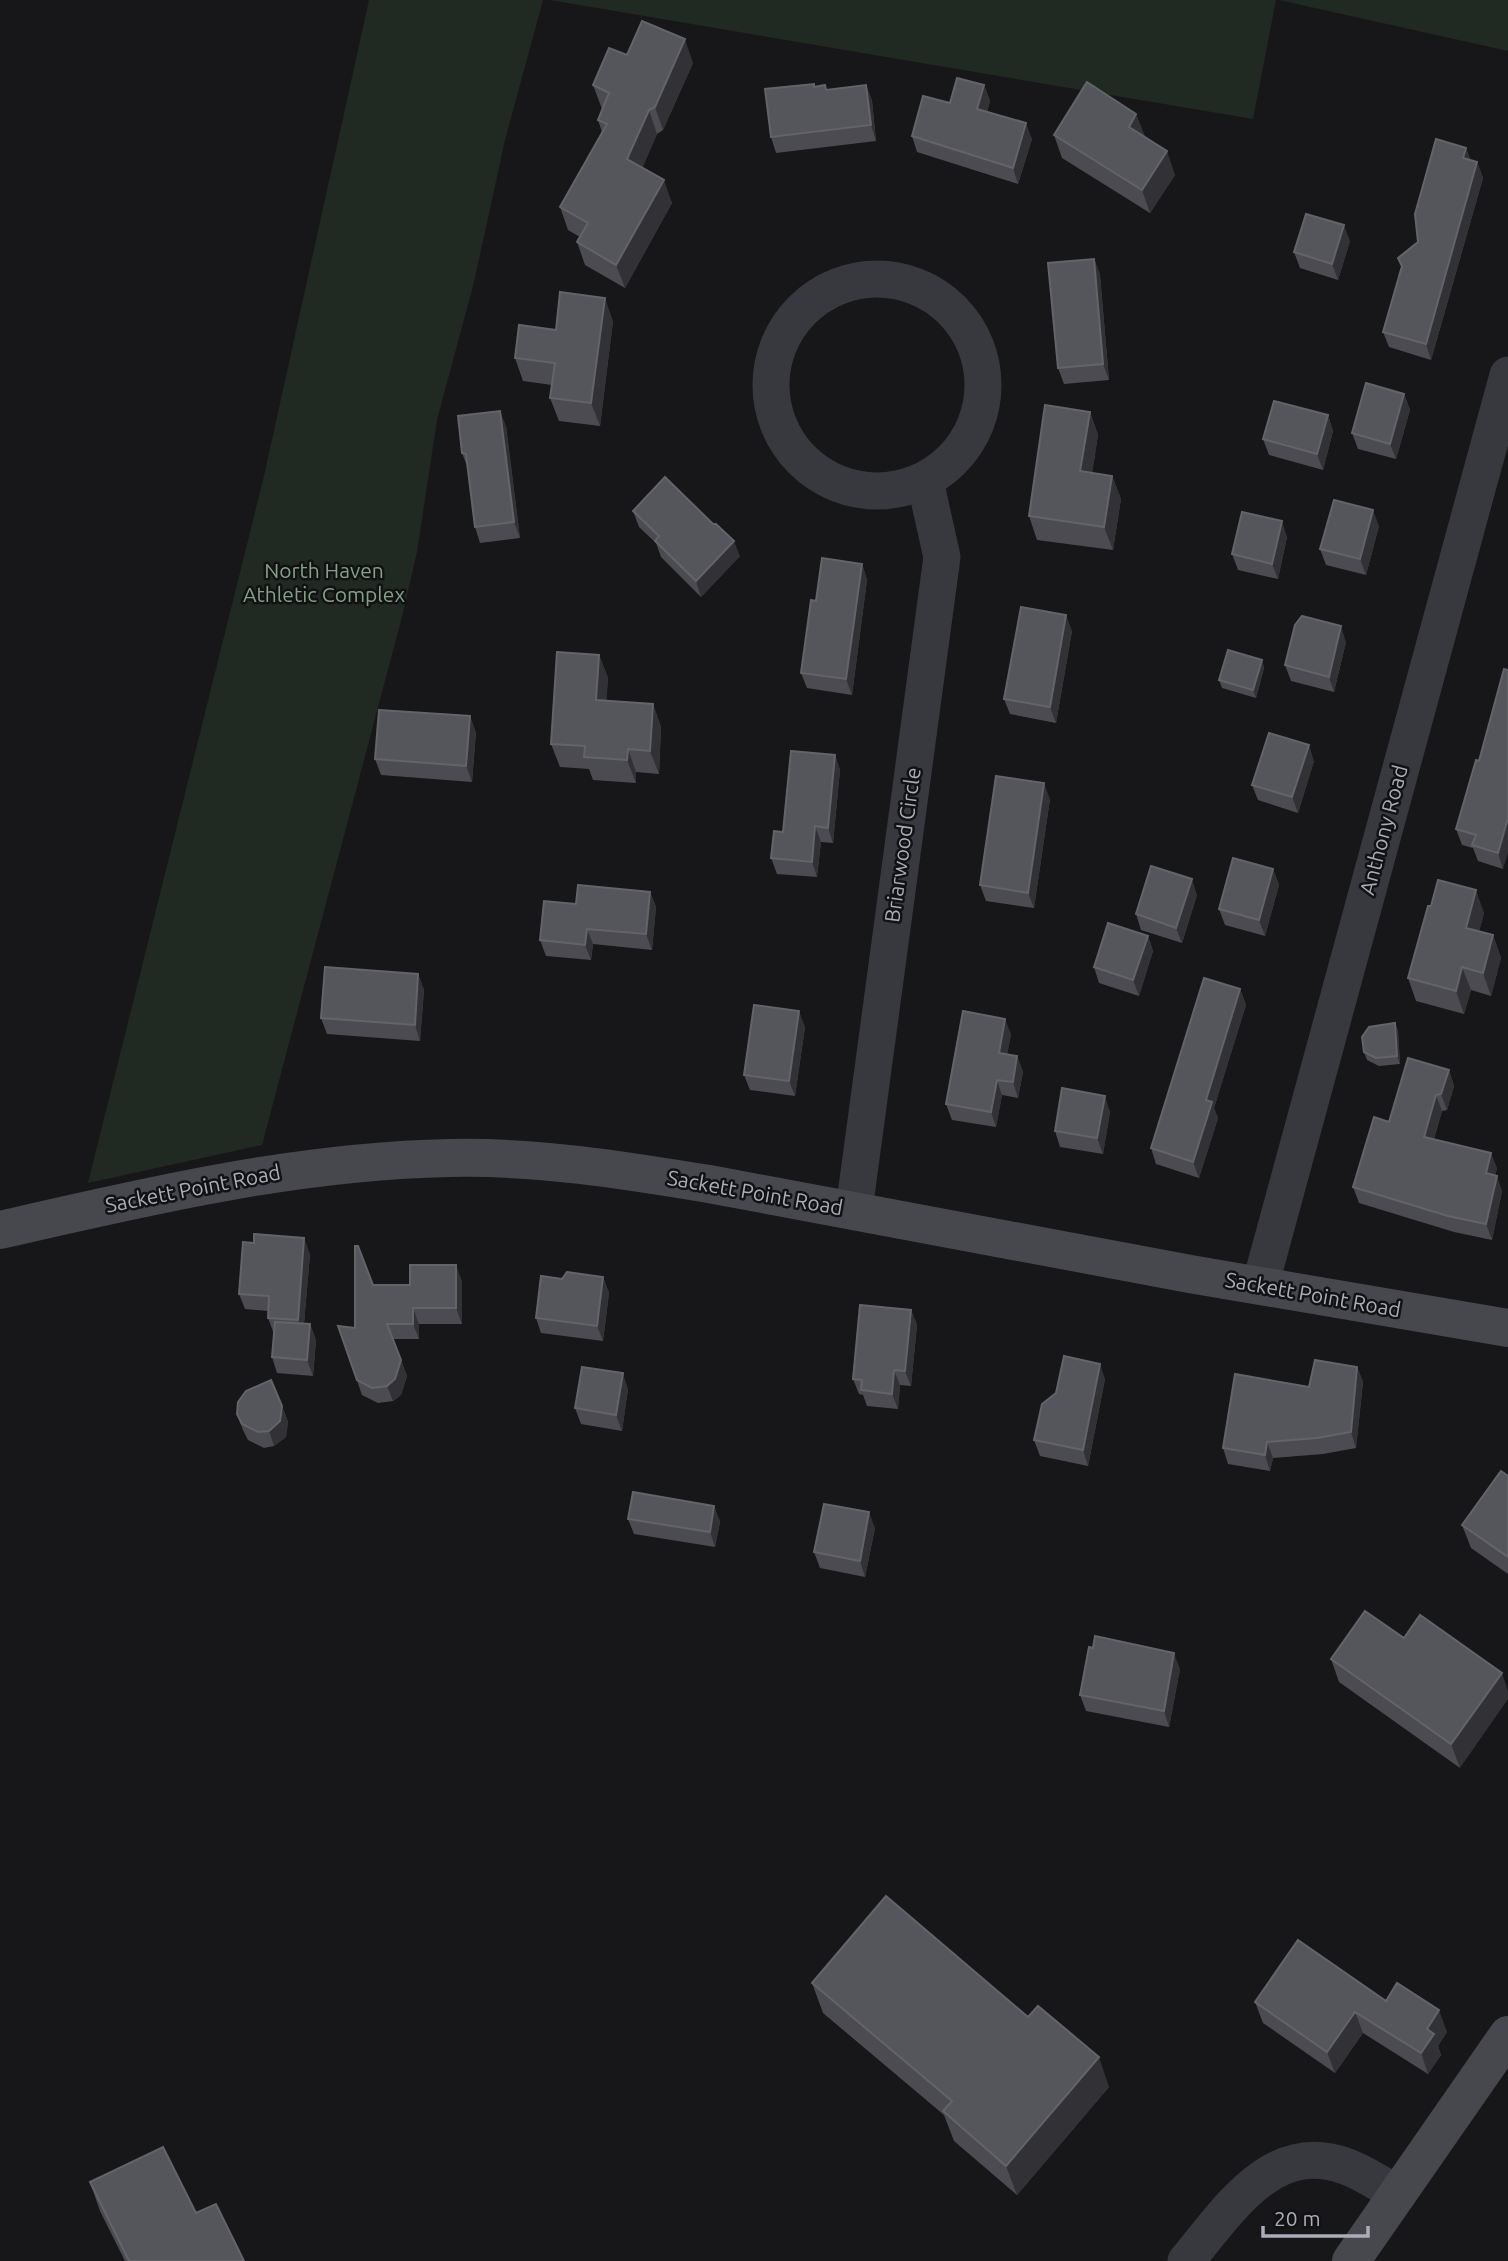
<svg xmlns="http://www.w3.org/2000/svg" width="1508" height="2261" font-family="Ubuntu,sans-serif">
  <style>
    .green { fill: #212923 }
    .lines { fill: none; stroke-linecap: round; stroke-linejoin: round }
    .street { stroke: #38393e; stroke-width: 37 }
    .secondary { stroke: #46484e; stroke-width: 38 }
    .wall { fill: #4b4b51 }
    .shaded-wall { fill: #323236 }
    .building { fill: #55565c; stroke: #63646a; stroke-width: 2 }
    .labels { text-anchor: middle; stroke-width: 5; stroke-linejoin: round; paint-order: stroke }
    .park-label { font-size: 21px; fill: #82a287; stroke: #121214 }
    .street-label { font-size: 21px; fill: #aaadb8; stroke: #121214 }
  </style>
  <rect width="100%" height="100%" fill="#171719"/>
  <path class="green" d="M369,0H543L505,140L474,282L437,420L417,552L403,613L262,1145L88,1183L264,476Z
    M550,0H1276L1253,119Z
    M1279,0H1508V51Z"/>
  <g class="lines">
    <path class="street" d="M771 385a106 106 0 1 1 212 0a106 106 0 1 1-212 0Z
      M854,1210L942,557L925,481
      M1260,1286L1508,375
      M1186,2261C1227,2213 1271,2139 1345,2166C1363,2172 1381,2185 1398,2194"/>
    <path class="secondary" d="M0,1230C148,1196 297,1161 450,1158C537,1156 623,1170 709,1184L1190,1274L1508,1328
      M1351,2261L1508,2035"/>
  </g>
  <path class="wall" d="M627,55L693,63L663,130L657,134L642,168L672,203L625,288L585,265L577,242L580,237L568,230L560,207L602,132L598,120L602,109L593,85Z
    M814,84L815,87L827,90L866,85L872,101L876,141L776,153L771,137Z
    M984,85L990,101L987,112L1032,139L1018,184L917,152L912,136L950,103Z
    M1136,114L1145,137L1175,175L1150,213L1062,158L1054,135Z
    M1466,148L1470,160L1477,162L1483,178L1431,360L1389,347L1383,332L1402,269L1398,258L1418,242Z
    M1350,241L1338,280L1300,268L1294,252Z
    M1094,259L1100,275L1109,380L1064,384L1058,368Z
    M613,321L600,426L559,421L550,398L552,385L523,381L515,358L556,330Z
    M1404,394L1410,410L1396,459L1358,449L1352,433Z
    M1090,412L1098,435L1092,473L1112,476L1121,499L1113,550L1037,540L1029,516Z
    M1328,415L1333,431L1323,470L1269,455L1263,439Z
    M506,426L520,538L480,543L475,527L467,466L462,453Z
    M633,511L740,556L701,597L661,557L656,543L639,527Z
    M1379,526L1366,575L1326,565L1320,549Z
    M1287,537L1278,579L1238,570L1232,554Z
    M862,564L867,580L852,695L807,688L801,673L816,601Z
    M1072,631L1056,723L1010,714L1004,699Z
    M1346,642L1334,692L1291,681L1285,665Z
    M599,655L608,678L606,701L653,704L661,727L659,774L636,772V783L593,780L589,769L560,767L551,744Z
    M1262,660L1264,668L1256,698L1222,688L1219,680Z
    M476,732L472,782L381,775L375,759Z
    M835,755L840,770L833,843L821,842L817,877L777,874L771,858L783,832Z
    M1476,760L1503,869L1478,861L1473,848L1462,845L1456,829Z
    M1314,761L1298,813L1258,800L1252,785Z
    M1050,799L1034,908L986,901L980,885Z
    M1273,869L1279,885L1265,936L1225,925L1219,909Z
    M650,892L656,907L652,950L593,944L591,960L546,956L540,940L576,904Z
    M1197,895L1182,943L1141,930L1136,914Z
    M1431,906L1484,913L1479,931L1493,935L1501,958L1491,996L1471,990L1464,1014L1416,1001L1408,978Z
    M1148,936L1153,951L1139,996L1099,983L1094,967Z
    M418,974L424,990L420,1041L327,1034L321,1018Z
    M1240,989L1246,1005L1214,1108L1218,1118L1199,1178L1156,1164L1151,1148Z
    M1395,1023L1398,1031L1400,1064L1379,1066L1367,1060L1364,1052Z
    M805,1027L795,1096L750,1090L744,1075Z
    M1011,1034L1007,1054L1017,1056L1023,1072L1018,1098L1002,1095L996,1127L952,1120L946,1104Z
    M1449,1070L1454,1086L1447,1110L1442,1111L1434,1139L1497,1168L1495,1175L1502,1191L1492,1240L1454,1232L1359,1203L1353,1187L1389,1122Z
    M1110,1112L1103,1154L1060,1147L1055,1131Z
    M310,1254L304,1324H310L316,1340L313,1376L277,1373L272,1357L274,1334L268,1318V1311L245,1309L239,1294Z
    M603,1277L609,1293L603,1341L541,1333L536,1318L562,1279Z
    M462,1281V1324H419V1339H393L407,1376L401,1395L393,1401L378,1403L362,1395L338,1326L355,1328L373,1285H410Z
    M911,1310L917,1325L911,1386L900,1385L898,1409L867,1406L863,1395L859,1394L853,1379Z
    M1357,1367L1363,1382L1356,1448L1323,1454L1273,1458L1270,1471L1228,1464L1223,1448L1309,1387Z
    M1105,1379L1088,1466L1040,1456L1034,1440Z
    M628,1389L622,1431L581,1424L575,1408Z
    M282,1406L288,1422L286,1437L274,1446L264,1448L248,1440L243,1430L237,1414Z
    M1508,1476V1574L1471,1548L1462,1525Z
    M714,1506L720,1522L715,1547L634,1534L628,1519Z
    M875,1528L865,1577L820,1568L814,1552Z
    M1420,1615L1460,1768L1339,1682L1331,1659L1404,1638Z
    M1180,1669L1169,1727L1086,1711L1080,1695Z
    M812,1983L1028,2017L1109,2087L1017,2195L954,2141L944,2115L823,2013Z
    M1386,2001L1447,2032L1438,2046L1441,2055L1428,2074L1363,2033L1335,2073L1263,2023L1255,2002Z
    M90,2182L196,2213L244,2261H125L100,2211Z"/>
  <path class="shaded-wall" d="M685,39L693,63L663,130L655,107Z
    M866,85L872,101L876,141L871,125Z
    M984,85L990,101L983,125L977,109Z
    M649,110L657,134L636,183L627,159Z
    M1136,114L1145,137L1129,127Z
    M1026,123L1032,139L1018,184L1013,168Z
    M1466,148L1472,163L1463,158Z
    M1167,151L1175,175L1150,213L1142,190Z
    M1477,162L1483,178L1431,360L1426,344Z
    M664,180L672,203L625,288L616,265Z
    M1344,225L1350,241L1338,280L1332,264Z
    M1094,259L1100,275L1109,380L1103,364Z
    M605,298L613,321L600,426L591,403Z
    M1404,394L1410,410L1396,459L1390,444Z
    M500,411L506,426L520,538L514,522Z
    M1090,412L1098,435L1089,494L1080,471Z
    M1328,415L1333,431L1323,470L1317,454Z
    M1112,476L1121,499L1113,550L1104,527Z
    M1373,510L1379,526L1366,575L1360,559Z
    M1282,521L1287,537L1278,579L1272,564Z
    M734,541L740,556L701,597L696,581Z
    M862,564L867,580L852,695L846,679Z
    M1066,615L1072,631L1056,723L1050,707Z
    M1341,626L1346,642L1334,692L1329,677Z
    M599,655L608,678L605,723L596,700Z
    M1262,660L1264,668L1256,698L1253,690Z
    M653,704L661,727L659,774L650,751Z
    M470,716L476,732L472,782L466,766Z
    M1309,745L1314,761L1298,813L1292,797Z
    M628,749L636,772V783L627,760Z
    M835,755L840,770L833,843L828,828Z
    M1044,783L1050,799L1034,908L1028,893Z
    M1508,818V853L1503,869L1498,853Z
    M815,826L821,842L817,877L812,862Z
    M1273,869L1279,885L1265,936L1259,920Z
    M1192,879L1197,895L1182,943L1176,928Z
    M1476,890L1484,913L1474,951L1466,928Z
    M650,892L656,907L652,950L646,934Z
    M587,929L593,944L591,960L585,945Z
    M1493,935L1501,958L1491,996L1483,973Z
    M1148,936L1153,951L1139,996L1133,980Z
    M1462,967L1471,990L1464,1014L1456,991Z
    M418,974L424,990L420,1041L415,1025Z
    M1240,989L1246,1005L1214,1108L1218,1118L1199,1178L1193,1162L1206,1100Z
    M799,1011L805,1027L795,1096L789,1081Z
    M1005,1019L1011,1034L1005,1068L999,1053Z
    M1395,1023L1398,1031L1400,1064L1397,1056Z
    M1017,1056L1023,1072L1018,1098L1013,1082Z
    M1449,1070L1454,1086L1447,1110L1441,1094Z
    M997,1080L1002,1095L996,1127L991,1112Z
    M1436,1095L1442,1111L1430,1152L1424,1137Z
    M1105,1096L1110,1112L1103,1154L1097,1138Z
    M1491,1153L1497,1168L1492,1189L1486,1173Z
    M1497,1176L1502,1191L1492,1240L1486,1224Z
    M304,1238L310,1254L303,1336L298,1320Z
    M456,1265L462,1281V1324L456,1308Z
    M603,1277L609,1293L603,1341L597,1326Z
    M413,1308L419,1324V1339L413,1324Z
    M911,1310L917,1325L911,1386L905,1371Z
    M310,1324L316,1340L313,1376L307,1360Z
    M401,1360L407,1376L401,1395L393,1401L387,1386Z
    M1100,1364L1105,1379L1088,1466L1083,1450Z
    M1357,1367L1363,1382L1356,1448L1351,1432Z
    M894,1370L900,1385L898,1409L892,1394Z
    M623,1373L628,1389L622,1431L616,1415Z
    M282,1406L288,1422L286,1437L274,1446L269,1431Z
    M1267,1442L1273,1458L1270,1471L1265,1455Z
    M714,1506L720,1522L715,1547L710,1532Z
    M869,1512L875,1528L865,1577L860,1561Z
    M1174,1653L1180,1669L1169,1727L1164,1711Z
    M1502,1673L1508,1691V1699L1460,1768L1451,1744Z
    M1439,2010L1447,2032L1438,2046L1441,2055L1428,2074L1421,2053L1427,2029Z
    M1355,2012L1363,2033L1335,2073L1327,2052Z
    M1099,2057L1109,2087L1017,2195L1006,2166Z"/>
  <path class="building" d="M642,21L685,39L655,107L649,110L627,159L664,180L616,265L577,242L588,223L560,207L607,124L598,120L609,93L593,85L609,48L627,55Z
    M957,78L984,85L977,109L1026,123L1013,168L912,136L923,96L950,103Z
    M1087,82L1136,114L1129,127L1167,151L1142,190L1054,135Z
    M814,84V87L825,85L826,90L866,85L871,125L771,137L765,89Z
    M1436,139L1466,148L1463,158L1477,162L1426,344L1383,332L1402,266L1398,258L1418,242L1415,214Z
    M1306,214L1344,225L1332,264L1294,252Z
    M1094,259L1103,364L1058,368L1048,263Z
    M560,292L605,298L591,403L550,398L555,363L515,358L519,325L556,330Z
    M1366,383L1404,394L1390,444L1352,433Z
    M1274,401L1328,415L1317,454L1263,439Z
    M1045,405L1090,412L1080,471L1112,476L1104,527L1029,516Z
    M500,411L514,522L475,527L466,454L462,453L458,416Z
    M665,477L713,524H716L734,541L696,581L655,541L659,536L633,511Z
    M1334,500L1373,510L1360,559L1320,549Z
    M1242,512L1282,521L1272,564L1232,554Z
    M822,558L862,564L846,679L801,673L811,600L816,601Z
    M1021,607L1066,615L1050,707L1004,699Z
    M1302,616L1341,626L1329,677L1285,665L1295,625Z
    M1228,650L1262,660L1253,690L1219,680Z
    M557,652L599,655L596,700L653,704L650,751L628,749L627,760L584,757L585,746L551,744Z
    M1504,669L1508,670V818L1498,853L1472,845L1476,835L1456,829L1476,760L1479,761Z
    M379,710L470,716L466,766L375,759Z
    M1269,733L1309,745L1292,797L1252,785Z
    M791,751L835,755L828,828L815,826L812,862L771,858L774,831L783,832Z
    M996,776L1044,783L1028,893L980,885Z
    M1233,858L1273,869L1259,920L1219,909Z
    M1151,866L1192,879L1176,928L1136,914Z
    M1438,880L1476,890L1466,928L1493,935L1483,973L1462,967L1456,991L1408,978L1428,906H1431Z
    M578,885L650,892L646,934L587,929L585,945L540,940L544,901L576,904Z
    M1108,923L1148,936L1133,980L1094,967Z
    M325,967L418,974L415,1025L321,1018Z
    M1204,978L1240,989L1206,1100L1212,1102L1193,1162L1151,1148Z
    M754,1005L799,1011L789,1081L744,1075Z
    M963,1011L1005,1019L999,1053L1017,1056L1013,1082L997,1080L991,1112L946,1104Z
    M1395,1023L1397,1056L1376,1058L1364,1052L1362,1037L1369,1027Z
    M1408,1058L1449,1070L1441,1094L1436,1095L1424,1137L1491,1153L1486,1173L1497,1176L1486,1224L1448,1216L1353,1187L1374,1117L1389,1122Z
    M1062,1088L1105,1096L1097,1138L1055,1131Z
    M254,1234L304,1238L298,1320L268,1318L269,1296L239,1294L243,1242L254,1243Z
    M355,1246H358L373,1285H410V1265H456V1308H413V1324H387L401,1360L395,1379L387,1386L372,1388L357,1380L338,1326L355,1328Z
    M567,1272L603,1277L597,1326L536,1318L541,1276L562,1279Z
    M860,1305L911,1310L905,1371L894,1370L892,1394L861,1390L862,1380L853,1379Z
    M275,1322L310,1324L307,1360L272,1357Z
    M1064,1356L1100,1364L1083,1450L1034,1440L1042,1404L1056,1393Z
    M1315,1360L1357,1367L1351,1432L1317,1438L1267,1442L1265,1455L1223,1448L1235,1374L1309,1387Z
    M582,1367L623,1373L616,1415L575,1408Z
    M271,1380L282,1406L280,1421L269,1431L258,1432L242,1424L237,1414L238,1402L246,1391Z
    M1501,1471L1508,1476V1557L1462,1525Z
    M633,1492L714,1506L710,1532L628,1519Z
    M824,1504L869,1512L860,1561L814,1552Z
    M1365,1611L1404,1638L1420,1615L1502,1673L1451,1744L1331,1659Z
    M1095,1636L1174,1653L1164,1711L1080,1695L1089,1647L1093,1648Z
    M886,1896L1028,2017L1038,2006L1099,2057L1006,2166L943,2111L952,2101L812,1983Z
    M1298,1940L1386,2001L1397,1983L1439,2010L1427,2029L1434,2034L1421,2053L1355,2012L1327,2052L1255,2002Z
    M163,2147L196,2213L216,2204L244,2261H129L90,2182Z"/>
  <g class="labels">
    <g class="park-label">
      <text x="324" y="578">North Haven<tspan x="324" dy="24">Athletic Complex</tspan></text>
    </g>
    <g class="street-label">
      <text transform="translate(1384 830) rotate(-75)" y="7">Anthony Road</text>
      <text transform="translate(903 845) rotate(-82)" y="7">Briarwood Circle</text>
      <text transform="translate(193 1189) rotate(-11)" y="7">Sackett Point Road</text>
      <text transform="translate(755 1193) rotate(10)" y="7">Sackett Point Road</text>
      <text transform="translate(1313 1295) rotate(10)" y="7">Sackett Point Road</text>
    </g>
  </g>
  <path d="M1263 2226v10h105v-10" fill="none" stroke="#aaadb8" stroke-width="3.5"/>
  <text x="1274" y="2226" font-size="21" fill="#aaadb8" stroke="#121214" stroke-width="5" paint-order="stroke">20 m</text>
</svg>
